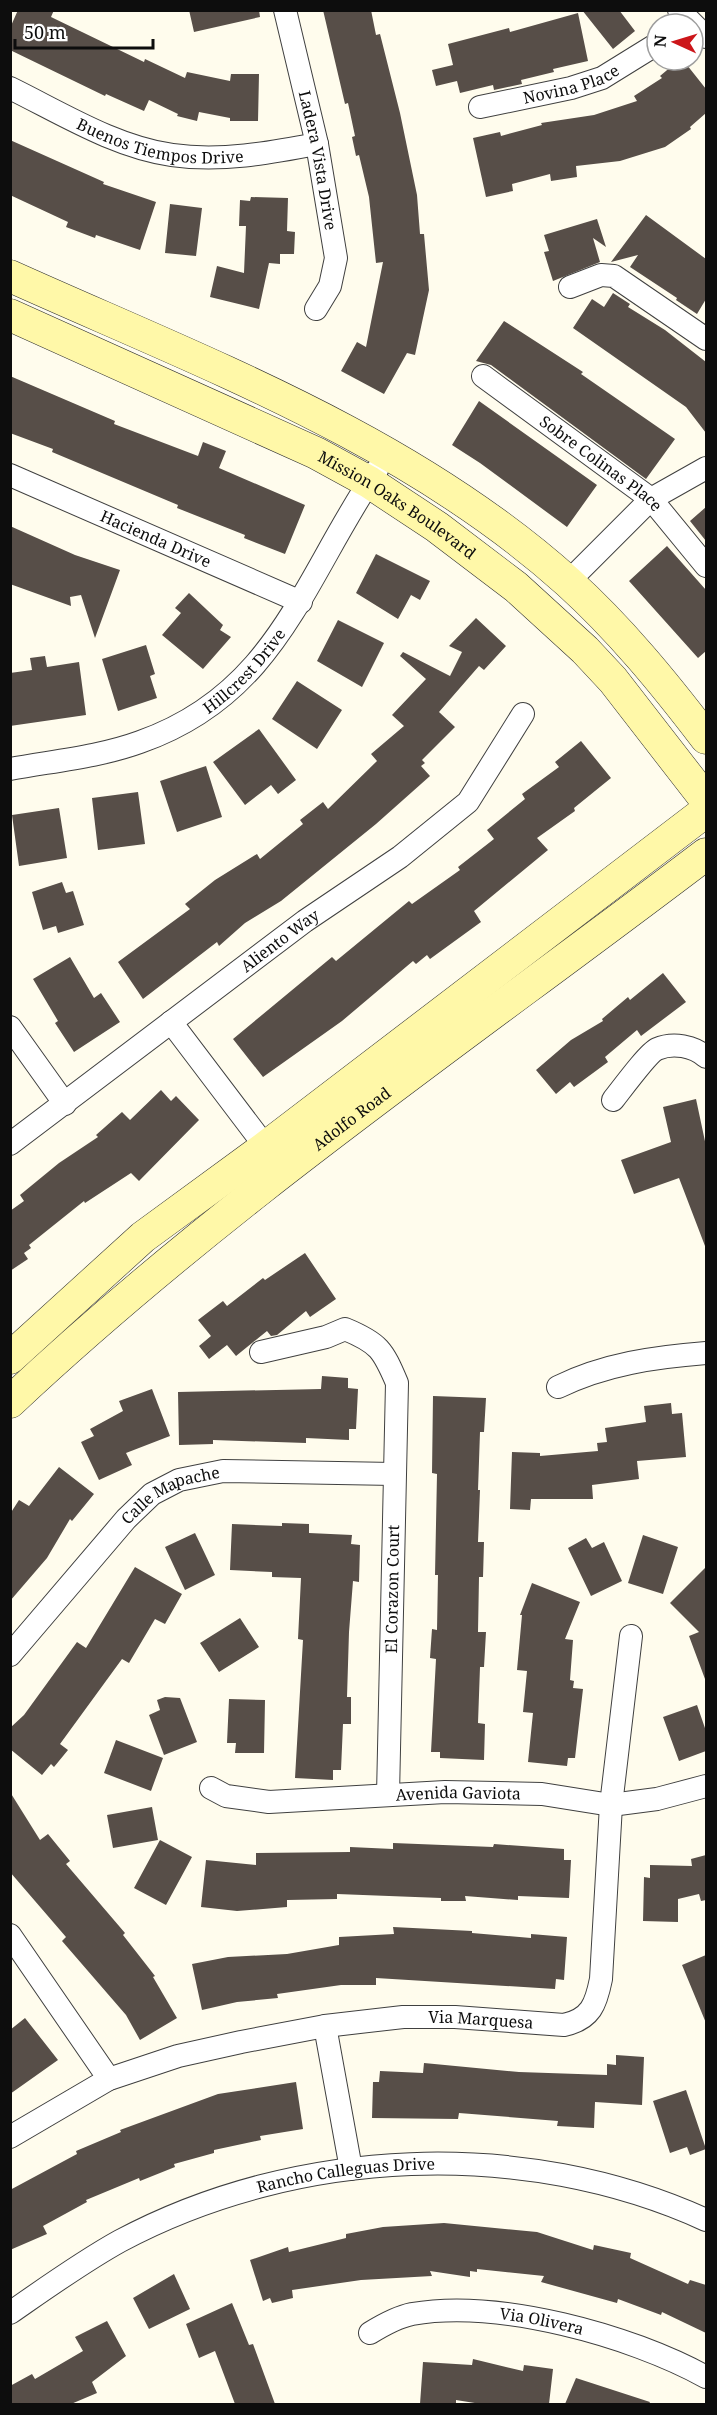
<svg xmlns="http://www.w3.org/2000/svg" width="717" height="2415" font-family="'Noto Serif',serif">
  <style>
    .building { fill: #574e48 }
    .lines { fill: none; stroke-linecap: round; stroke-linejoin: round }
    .street-casing { stroke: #404040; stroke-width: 24 }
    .secondary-casing { stroke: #2f2f2f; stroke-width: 33 }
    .street { stroke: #fff; stroke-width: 22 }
    .secondary { stroke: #fff8a8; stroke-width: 32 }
    .labels { text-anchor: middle; stroke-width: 6; stroke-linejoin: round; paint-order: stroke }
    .street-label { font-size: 16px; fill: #0d0d0d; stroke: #fff }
  </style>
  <rect width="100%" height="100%" fill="#fffced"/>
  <path class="building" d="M18,10H54L51,17L144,62L145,59L185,78L187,72L230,81L231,74H259L258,121H230V118L199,112L197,121L177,116L178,114L149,100L144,111L106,94L105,96L10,50V28Z
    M189,10H259L260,17L194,32Z
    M323,10H371L376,35L380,34L400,113L417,195L420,234H424L429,290L415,355L407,353L384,394L341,371L357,342L366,347L383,262L376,263L369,197L359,155L356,156L352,137L355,136L348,103L345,104Z
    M582,10H619L635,31L613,49Z
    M578,13L588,61L553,69L554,72L521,80L522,84L494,90L493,85L460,93L457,81L436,86L432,70L453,65L448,44L509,28L510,32Z
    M679,60H683L706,89V113L690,127L691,129L665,147L620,161L576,166L577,177L551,181L550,174L512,184L513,191L486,197L473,138L500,132L501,136L542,125L541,123L594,115L637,101L634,96L662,78L660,76Z
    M10,140L104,182L103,184L156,202L140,250L96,235L95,238L66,227L68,222L10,195Z
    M251,197L288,198L287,231L295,232L294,254H280V264L269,263L259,309L210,297L217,266L244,273L246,226H239L240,200L250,201Z
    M170,204L202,208L196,256L165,253Z
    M646,215L706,259V299L697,314L676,300L677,298L630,267L638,255L611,262Z
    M597,219L606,247L593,238L600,262L553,281L544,252L549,251L544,235Z
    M613,293L630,304L628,307L665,330L706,362V433L686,407L573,328L592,299L604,307Z
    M504,321L583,372L581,374L675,439L646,479L491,365L476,361Z
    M10,376L115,421L114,424L198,456L203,442L226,451L219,468L305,505L285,554L244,538L245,535L177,508L178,505L52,452L53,449L10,433Z
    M479,401L597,485L567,527L480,463L452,445Z
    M706,507V541L690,521Z
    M10,526L75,555L120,570L95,638L81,595L70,597L71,606L10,584Z
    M667,546L706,590V651L698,658L629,581Z
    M376,554L430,581L420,600L411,595L398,619L356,593Z
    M189,593L223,625L220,630L231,637L203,669L162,635L181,613L175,608Z
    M476,618L506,646L484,670L479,666L439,712L455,727L422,760L425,763L421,766L430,776L376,824L281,901L245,923L219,946L217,942L143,999L118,962L190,909L185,904L215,880L257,854L260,859L303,824L300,820L323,802L328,809L377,761L371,754L404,726L392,715L426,679L400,656L403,652L450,676L462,652L449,646Z
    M338,620L384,643L362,687L317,661Z
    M146,645L155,674L150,676L157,698L118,711L102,659Z
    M45,656L47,667L79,662L86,715L10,726V673L32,670L30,658Z
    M297,681L342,710L317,749L272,719Z
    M259,729L296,780L278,794L271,785L245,805L213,762Z
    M581,741L611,778L574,808L575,811L537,838L548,850L474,911L481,922L430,959L427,955L416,964L413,961L342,1021L263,1077L233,1039L332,957L336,961L409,901L412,904L460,870L458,867L494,839L487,830L525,799L522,794L559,767L555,762Z
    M206,766L222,817L177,832L160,781Z
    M138,792L145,844L98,850L92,798Z
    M59,808L67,858L19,866L12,815Z
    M62,882L66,893L73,891L84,925L58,933L56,926L43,930L32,892Z
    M70,957L94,998L101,993L120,1022L74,1052L55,1023L58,1021L33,979Z
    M663,973L686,1002L641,1036L637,1030L605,1057L608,1062L574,1087L570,1082L556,1094L536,1070L571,1040L603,1021L602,1019L628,997L630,1000Z
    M161,1090L171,1101L176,1096L199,1120L139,1181L131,1173L85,1203L84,1201L29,1245L31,1248L24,1253L28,1259L10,1271V1211L24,1201L20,1195L59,1163L98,1137L96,1135L122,1112L130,1120Z
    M696,1099L706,1146L705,1246L679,1178L634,1194L621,1160L671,1142L663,1107Z
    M305,1253L336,1299L310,1317L306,1311L277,1335L271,1336L267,1331L236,1356L227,1345L209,1359L199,1346L211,1336L198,1320L223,1301L227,1306L263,1278L265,1280Z
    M322,1376L348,1378V1388L358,1389L356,1429H349V1440L306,1438V1443L213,1440V1444L179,1445L178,1392L321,1389Z
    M152,1389L170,1436L126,1453L132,1465L99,1480L81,1442L94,1436L90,1429L123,1411L119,1401Z
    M433,1396L486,1398L484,1432H480L478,1490H480L478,1542H484L483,1577H479L478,1632H486L484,1667H480L478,1723L485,1724L484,1760L440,1758V1752H431L436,1659L430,1658L432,1629L437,1630L438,1575H435L437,1474L432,1473Z
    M671,1403L672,1414L682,1413L686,1457L637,1461L639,1479L592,1485L593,1499H531L530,1510L510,1509L512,1452L540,1453V1456L598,1451L597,1443L607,1442L605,1428L646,1422L644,1406Z
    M59,1467L94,1494L72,1521L70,1519L47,1558L10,1601V1514L19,1500L29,1506Z
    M282,1523L309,1524V1533L352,1535L351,1544L360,1545L359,1582L353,1581L349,1632L347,1697H351V1724H343L341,1770H333V1780L295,1778L303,1640L298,1639L301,1578L272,1577V1572L230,1570L232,1524L282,1526Z
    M195,1533L215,1575L185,1590L165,1547Z
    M643,1535L678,1547L663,1594L628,1583Z
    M586,1538L592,1548L604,1542L622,1581L591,1596L568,1548Z
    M135,1567L182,1594L165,1624L155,1619L129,1663L122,1659L60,1744L68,1750L54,1767L51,1764L42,1775L10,1749V1728L24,1715L77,1642L86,1648Z
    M706,1567V1679H705L689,1636L699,1632L670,1603Z
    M532,1583L580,1602L565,1639L573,1640L570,1680L574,1681L573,1688L583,1689L575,1758H568L567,1766L528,1762L533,1713L523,1712L527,1671L517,1670L522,1615H520Z
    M240,1618L259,1647L219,1672L200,1643Z
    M165,1697L180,1698L197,1742L164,1755L149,1715L160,1710L157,1700Z
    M229,1699L265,1700L264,1753H235L236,1743H227Z
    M697,1705L706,1731V1751L679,1761L663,1717Z
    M116,1740L163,1758L151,1791L104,1773Z
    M10,1792L40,1840L48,1834L70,1861L66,1864L125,1933L123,1935L155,1976L153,1977L177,2018L140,2040L126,2015L62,1941L66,1937L10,1872Z
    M152,1807L158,1840L113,1848L107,1815Z
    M160,1840L192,1857L166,1905L134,1888Z
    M393,1843L493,1847L494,1844L564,1849V1860H571L569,1898L518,1896V1900L465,1896L466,1901H441V1898L337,1894V1899L287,1900V1907L237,1911L201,1907L206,1860L256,1865V1853L350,1852V1847L393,1849Z
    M706,1855V1900L701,1901L699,1894L678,1899V1922L643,1921L644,1877L650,1878V1865L692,1866L691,1859Z
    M393,1927L472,1931V1933L531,1938V1934L567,1937L564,1980L556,1979L555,1989L376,1978V1985H341L277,1994L278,1998L237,2002L202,2010L192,1964L228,1957L287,1954L339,1945V1937L394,1934Z
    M706,1955V2023L682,1965Z
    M25,2018L58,2060L10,2094V2030Z
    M616,2055L644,2057L642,2105L595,2102L594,2128L557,2126L558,2121L459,2113L458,2119L372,2118L373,2082H379L380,2071L423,2073L424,2063L519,2072L607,2075V2064L616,2065Z
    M296,2082L303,2129L260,2136L261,2140L214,2150V2153L174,2164L175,2167L140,2181L139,2178L86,2200L87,2202L43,2226L47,2234L10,2250V2190L77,2154L76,2151L121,2132L120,2130L218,2094Z
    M686,2090L706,2149L690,2155L687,2147L670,2153L653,2101Z
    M444,2223L537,2232L593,2250L594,2245L631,2253L630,2258L688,2284L690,2280L706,2285V2333L662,2312L661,2315L618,2299L617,2303L541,2282L544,2276L477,2269V2272L470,2271V2277L430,2271L432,2276L361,2280L292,2290L293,2298L272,2303L270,2298L263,2301L250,2260L288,2247L289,2252L346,2238V2234L383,2227Z
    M174,2274L190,2309L149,2329L133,2298Z
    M232,2303L249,2345L253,2344L275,2404H235L215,2351L199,2358L186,2324Z
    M107,2321L126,2356L92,2382L97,2393L71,2404H10V2386L32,2374L35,2379L83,2351L75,2337Z
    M473,2359L523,2371L524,2365L553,2369L549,2404H481L456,2400V2404H420L423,2362L472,2365Z
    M576,2378L650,2402L649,2404H565Z"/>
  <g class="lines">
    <g class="street-casing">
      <g id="street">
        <path id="s1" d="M285,10L317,144L336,258L330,286L316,309"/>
        <path d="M679,10L706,37"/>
        <path id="s2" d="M10,88C61,113 115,147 172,155C221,162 269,153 317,144"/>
        <path id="s3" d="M480,107L571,88L602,78L657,44"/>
        <path d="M570,287L601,275L614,276L706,339"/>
        <path id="s4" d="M483,376L651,499L706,566"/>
        <path id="s5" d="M10,475L301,602"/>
        <path d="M568,582L651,499L706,468"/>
        <path id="s6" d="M10,769C53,761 99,757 140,742C277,694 303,579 377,470"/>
        <path d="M171,1022L274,1158"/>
        <path d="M10,1027L65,1104"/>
        <path d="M613,1100C621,1090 648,1053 657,1049C673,1042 694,1046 706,1057"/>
        <path id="s7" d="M10,1144L305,921L400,857L468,802L523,714"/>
        <path d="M261,1352L326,1337L345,1329C379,1343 383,1350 397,1383L388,1795"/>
        <path d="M558,1387C605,1364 655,1357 706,1353"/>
        <path id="s8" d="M10,1655L126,1519L152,1494L179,1480L223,1471L394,1474"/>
        <path id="s9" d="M211,1788L226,1796L269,1802L445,1792L542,1794L611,1805L657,1799L706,1786"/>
        <path d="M10,1935L109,2079"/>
        <path d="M325,2026L351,2169"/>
        <path id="s10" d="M10,2137L109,2079L178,2056L241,2042L325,2026L403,2017H455L564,2025C591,2019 596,2004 601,1979L611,1805L631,1636"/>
        <path id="s11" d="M10,2313C46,2288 82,2262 120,2241C296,2147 524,2137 706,2220"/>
        <path id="s12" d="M370,2333C383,2325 397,2317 412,2314C498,2299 630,2335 706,2377"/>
      </g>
    </g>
    <g class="secondary-casing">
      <g id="secondary">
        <path d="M10,276C203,363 409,439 568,582C620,629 664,683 706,738"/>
        <path id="s13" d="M10,315L316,453L369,482L437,527L516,587L585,650L613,680L706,800"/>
        <path d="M10,1358L143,1237L266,1147L706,811"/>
        <path id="s14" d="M10,1402C225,1200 472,1032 706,854"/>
      </g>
    </g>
    <use href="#street" class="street"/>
    <use href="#secondary" class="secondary"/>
  </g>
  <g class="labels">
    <g class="street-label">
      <text dy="6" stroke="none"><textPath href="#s3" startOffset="94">Novina Place</textPath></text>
      <text dy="6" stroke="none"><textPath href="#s2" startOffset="162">Buenos Tiempos Drive</textPath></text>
      <text dy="6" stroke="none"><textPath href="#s1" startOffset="154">Ladera Vista Drive</textPath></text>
      <text dy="6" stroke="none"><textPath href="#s4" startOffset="147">Sobre Colinas Place</textPath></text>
      <text dy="6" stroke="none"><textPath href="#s13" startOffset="432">Mission Oaks Boulevard</textPath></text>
      <text dy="6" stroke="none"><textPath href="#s5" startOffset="159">Hacienda Drive</textPath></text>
      <text dy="6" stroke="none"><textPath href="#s6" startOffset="261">Hillcrest Drive</textPath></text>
      <text dy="6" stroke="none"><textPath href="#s7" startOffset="338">Aliento Way</textPath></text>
      <text dy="6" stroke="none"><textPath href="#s14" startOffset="444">Adolfo Road</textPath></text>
      <text dy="6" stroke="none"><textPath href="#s8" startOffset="231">Calle Mapache</textPath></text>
      <text transform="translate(392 1589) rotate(-89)" y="6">El Corazon Court</text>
      <text dy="6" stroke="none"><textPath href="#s9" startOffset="250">Avenida Gaviota</textPath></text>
      <text dy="6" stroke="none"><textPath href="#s10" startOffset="494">Via Marquesa</textPath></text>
      <text dy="6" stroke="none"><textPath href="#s11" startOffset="369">Rancho Calleguas Drive</textPath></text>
      <text dy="6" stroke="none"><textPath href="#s12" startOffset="177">Via Olivera</textPath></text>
    </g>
  </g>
  <rect width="717" height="2415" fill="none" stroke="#0d0d0d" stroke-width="24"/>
  <g transform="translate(675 42) rotate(274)"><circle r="28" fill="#ffffff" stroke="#9e9e9e" stroke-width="1.5"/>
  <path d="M0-4.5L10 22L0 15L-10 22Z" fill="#cc161a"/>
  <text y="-9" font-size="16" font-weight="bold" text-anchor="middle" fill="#0d0d0d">N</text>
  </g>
  <path d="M15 39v9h138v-9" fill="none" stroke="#0d0d0d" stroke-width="3"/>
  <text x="24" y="39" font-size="18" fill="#0d0d0d" stroke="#ffffff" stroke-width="4.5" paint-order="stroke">50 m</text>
</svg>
